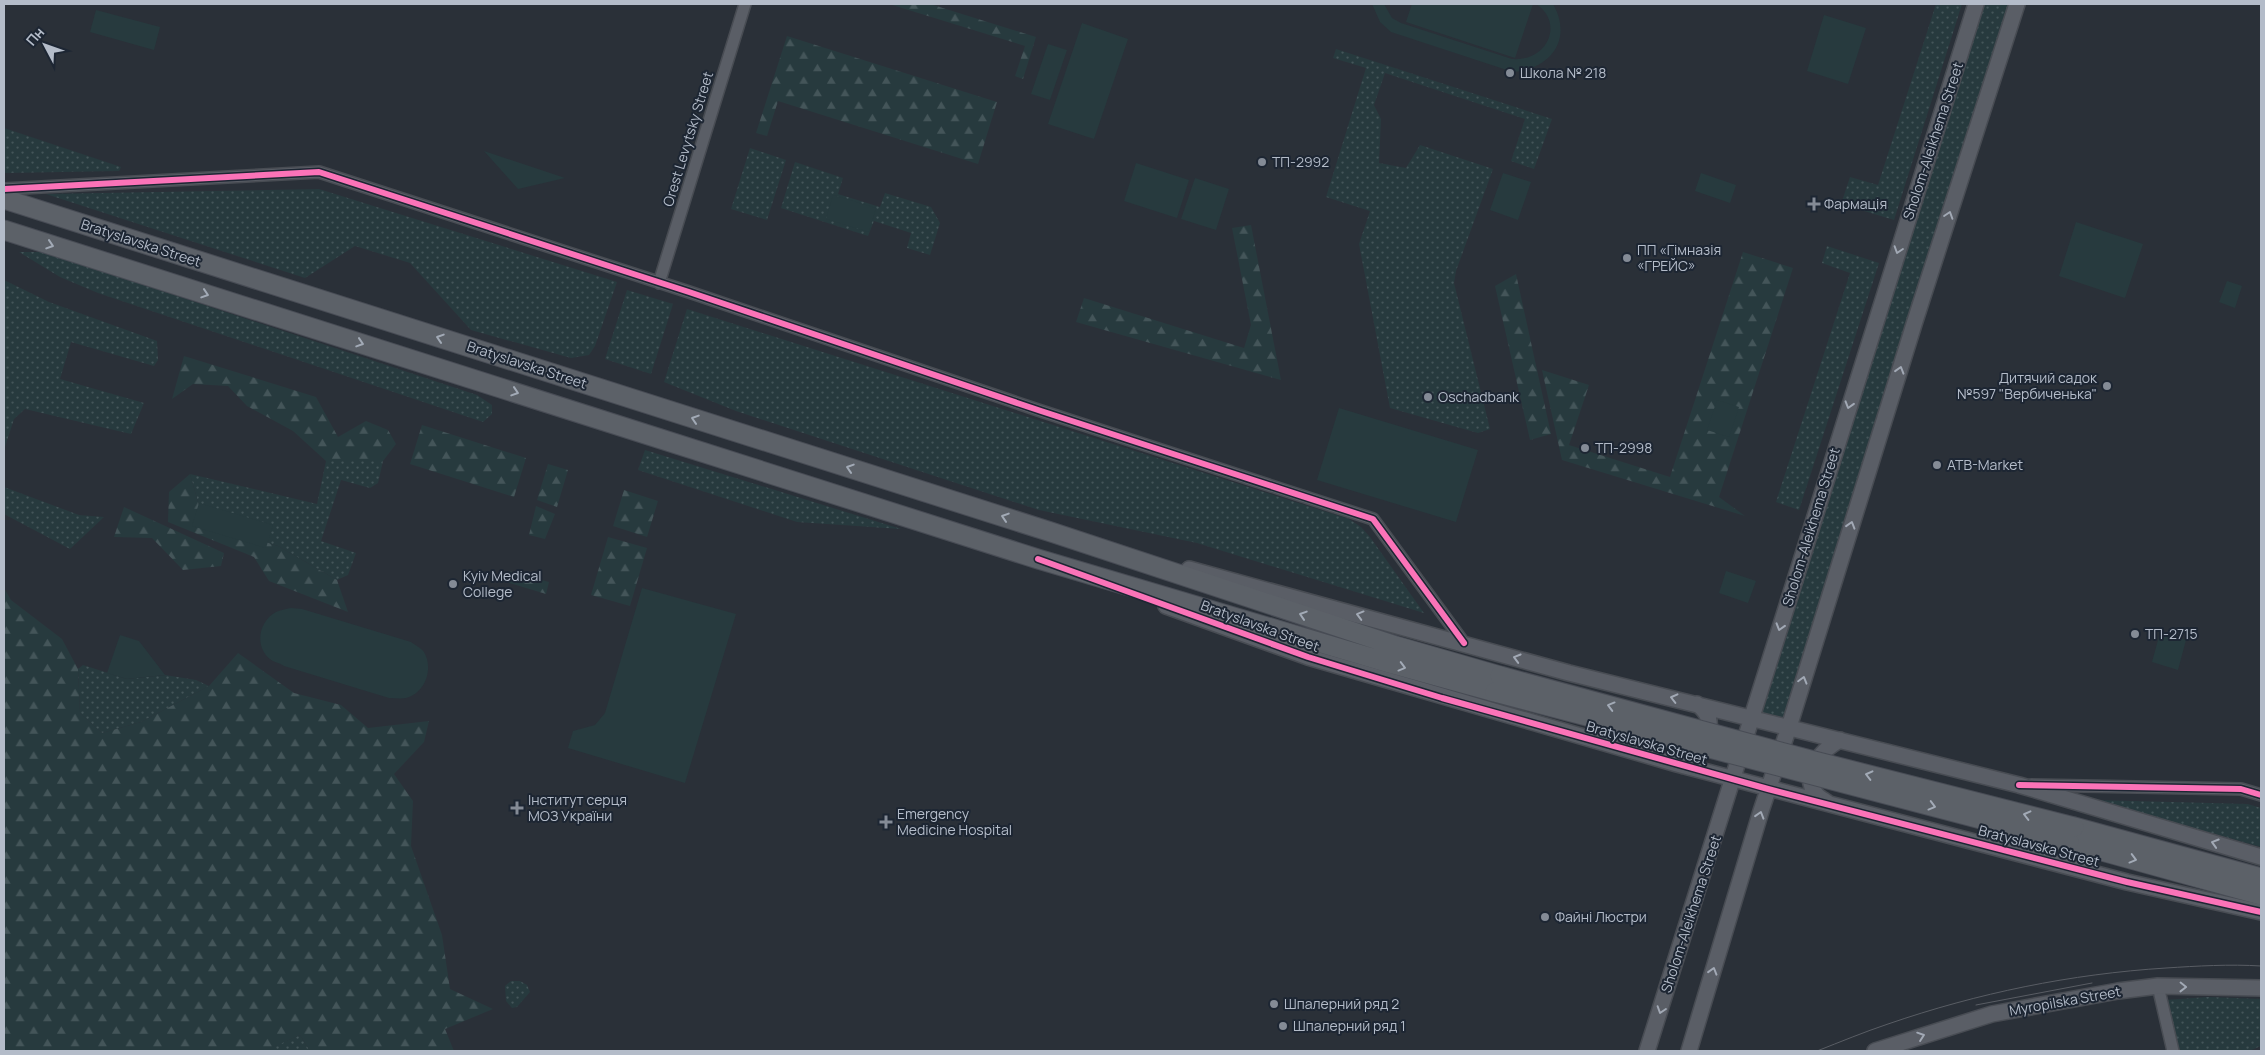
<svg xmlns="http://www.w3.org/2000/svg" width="2265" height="1055" font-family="Manrope,sans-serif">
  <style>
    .grass { fill: url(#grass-dots) }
    .forest { fill: url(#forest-firs) }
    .green { fill: #273a3e }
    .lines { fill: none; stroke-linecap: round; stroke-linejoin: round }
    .minor-casing { stroke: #484c53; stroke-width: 14 }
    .tertiary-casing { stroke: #484c53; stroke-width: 18 }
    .primary-casing { stroke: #484c55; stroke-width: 21 }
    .minor { stroke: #5a5e66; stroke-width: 11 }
    .tertiary { stroke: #5a5e66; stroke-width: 15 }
    .primary { stroke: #5c6168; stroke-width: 19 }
    .tram { stroke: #595d64; stroke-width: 1 }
    .primary-bridge-casing { stroke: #484c55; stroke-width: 21; stroke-linecap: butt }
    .primary-bridge { stroke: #5c6168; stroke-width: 19 }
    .cycleway-casing { stroke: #1d2633; stroke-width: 9 }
    .cycleway { stroke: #fb73b8; stroke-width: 6 }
    .oneway { stroke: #a2a9b5 }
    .oneway2 { stroke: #a2aab6 }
    .poi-dot { fill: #848b96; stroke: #1d2633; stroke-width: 2 }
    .labels { text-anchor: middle; stroke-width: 4; stroke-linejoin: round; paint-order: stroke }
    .poi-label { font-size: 14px; fill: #b4bcc9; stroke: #1d2633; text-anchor: start }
    .street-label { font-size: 14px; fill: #b4bcc9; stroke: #1d2633 }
  </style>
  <defs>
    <pattern id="grass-dots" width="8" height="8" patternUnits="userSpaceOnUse" patternTransform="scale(1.25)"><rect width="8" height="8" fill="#273a3e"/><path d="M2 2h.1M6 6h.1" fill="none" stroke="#445559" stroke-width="1.8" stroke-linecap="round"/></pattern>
    <pattern id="forest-firs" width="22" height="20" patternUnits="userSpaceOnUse" patternTransform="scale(1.25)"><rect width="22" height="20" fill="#273a3e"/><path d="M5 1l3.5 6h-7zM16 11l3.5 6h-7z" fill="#445559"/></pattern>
  </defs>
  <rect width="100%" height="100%" fill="#2a3038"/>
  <path class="grass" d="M1936,4H1962L1894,220L1841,204L1850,177L1878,185Z
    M1976,4H2015L1789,727L1753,718Z
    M1336,49L1552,119L1534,169L1511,161L1525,119L1385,73L1374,105L1381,119L1379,163L1406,168L1420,145L1493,169L1456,271L1454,283L1490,429L1478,433L1390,408L1359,244L1370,211L1326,197L1366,68L1333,58Z
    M4,128L121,167L119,171L4,173Z
    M750,148L786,160L767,220L731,209Z
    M795,162L843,178L838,194L880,207L885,193L931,207L940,223L930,255L907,248L911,233L874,221L868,236L781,208Z
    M319,189L617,282L595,346L589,355L571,358L471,330L410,263L355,246L305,278L46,194Z
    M1827,246L1879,263L1799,510L1776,502L1850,273L1822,263Z
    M19,252H44L477,395L492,405V414L483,422L98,293L60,277Z
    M4,280L49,302L157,341L158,360L154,366L71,342L60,379L144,403L131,434L25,409L14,419L4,450Z
    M627,290L673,304L651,374L605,359Z
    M687,309L1349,519L1361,527L1370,537L1424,613L1197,543L1039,510L736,411L664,382Z
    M645,450L901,529L797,522L638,470Z
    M326,461H383L378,483L370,488L341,480L321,541L356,553L348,575L337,580L278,546L204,523L190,474L317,504Z
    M4,487L79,515L104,517L70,549L4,514Z
    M83,665L127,679L165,675L196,680L209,686L141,722L102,733L80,713L78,669Z
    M2094,800L2248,804L2261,808V847Z
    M511,981H520L527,985L530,992L517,1007L512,1008L506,1001L505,986Z
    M2208,997L2261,999V1046L2249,1051H2180L2165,1000Z
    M300,1035L310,1051H275L272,1047Z"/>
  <path class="forest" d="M889,4H930L1036,37L1023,79L1015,76L1025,46Z
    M787,36L997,102L978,164L778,101L767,136L756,133Z
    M1251,225L1281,380L1076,322L1084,298L1244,348L1251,325L1232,228Z
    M1743,252L1793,268L1719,497L1745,516L1562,460L1542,370L1589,385L1569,445L1670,477Z
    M1516,274L1551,434L1530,440L1495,286Z
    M184,356L316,397L338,437L366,421L388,430L396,444L383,461H326L293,431L247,406L228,386L193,384L172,399Z
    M422,425L526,458L514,497L410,464Z
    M548,464L568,470L557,507L537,500Z
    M190,474L204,523L278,546L337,580L348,612L269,581L254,557L168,522L169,492Z
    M624,490L658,501L647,537L613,526Z
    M536,506L555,514L545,539L529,535Z
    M124,507L224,553L221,566L183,570L152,538L114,537Z
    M608,537L647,548L630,606L591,595Z
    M509,571L549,582L546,594L506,582Z
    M4,588L11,600L62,639L78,669L80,713L102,733L141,722L209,686L238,653L294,693L341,705L368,728L429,721L424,742L394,774L413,801L411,846L442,935L450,989L493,1009L445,1029L454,1051H310L300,1035L273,1047L275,1051H4Z"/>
  <path class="green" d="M1372,4H1384L1392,18L1401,23L1512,59C1547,62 1565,23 1536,4H1553C1573,39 1551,69 1513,72L1391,32L1380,22Z
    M1412,4H1533L1515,58L1406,22Z
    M96,10L160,27L154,50L90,32Z
    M1824,15L1866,28L1848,84L1807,71Z
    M1082,23L1128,39L1094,139L1048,124Z
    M1048,44L1067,50L1050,100L1031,94Z
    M484,151L565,178L518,189Z
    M1136,163L1189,180L1177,218L1124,201Z
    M1503,173L1531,182L1518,220L1490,210Z
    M1701,173L1736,185L1730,203L1695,191Z
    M1195,178L1229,189L1216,230L1181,219Z
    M833,195L876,208L869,232L826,219Z
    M2076,222L2143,244L2125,298L2059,276Z
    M2227,281L2242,286L2235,308L2219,302Z
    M1717,400L1739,407L1729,437L1707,430Z
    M1339,408L1478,450L1456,522L1317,480Z
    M199,503L273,525L266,548L192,526Z
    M1726,571L1756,581L1748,603L1719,593Z
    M642,588L736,614L685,783L568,748L573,731L595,725L605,713Z
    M291,608L302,609L411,642C415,645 421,648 424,652C434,669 425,693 406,698C401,699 395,698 389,698L284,666C280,663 273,662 270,659C254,646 259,621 276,612C280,610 286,609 291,608Z
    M2160,633L2186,640L2178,670L2152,662Z
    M120,635L139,641L165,675L127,679L107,673Z"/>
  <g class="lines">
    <g class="minor-casing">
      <path id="minor" d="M4,189L319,172L689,292L1041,411L1373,519L1464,643
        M659,283L745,4
        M2031,785L2241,789L2261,795
        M2158,986L2173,1051"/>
    </g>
    <g class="tertiary-casing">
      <path id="tertiary" d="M1189,569L1569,673L2019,785L2261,857
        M1166,606L1308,657L1677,764L2127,882L2261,912
        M1684,766C1700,748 1724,724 1697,704
        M1829,804C1826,801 1819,798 1816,794C1800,772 1822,750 1840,740
        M1647,1051L1976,4
        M1689,1051L1761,811L1789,727L1915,321L2017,4
        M1875,1051L1992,1014L2118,991L2158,986L2261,988"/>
    </g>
    <g class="primary-casing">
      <path id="primary" d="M4,199L1051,532L1396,646L1500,676
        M4,230L1038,559L1389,663L1495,692
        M2074,827L2261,878
        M2069,842L2261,895"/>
    </g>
    <use href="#minor" class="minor"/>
    <use href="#tertiary" class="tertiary"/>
    <use href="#primary" class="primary"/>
    <path class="tram" d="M1976,1005L2092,983
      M1817,1051C1840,1042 1864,1032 1888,1024C1978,993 2071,974 2166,968C2197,966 2230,964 2261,966"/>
    <g class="primary-bridge-casing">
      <path id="primary-bridge" d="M1500,676L1810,760L2074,827
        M1495,692L2069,842"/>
    </g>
    <use href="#primary-bridge" class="primary-bridge"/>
    <g class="cycleway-casing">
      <path id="cycleway" d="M4,189L319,172L689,292L1041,411L1373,519L1464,643
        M1038,559L1308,657L1442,698L1768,789L2127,882L2261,912
        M2019,785L2241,789L2261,795"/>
    </g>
    <use href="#cycleway" class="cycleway"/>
  </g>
  <defs><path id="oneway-chevron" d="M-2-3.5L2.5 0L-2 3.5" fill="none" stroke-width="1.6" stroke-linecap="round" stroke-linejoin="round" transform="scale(1.25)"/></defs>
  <g class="oneway">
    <use href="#oneway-chevron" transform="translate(1949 215) rotate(-72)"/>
    <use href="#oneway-chevron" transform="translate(1898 250) rotate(108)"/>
    <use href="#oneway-chevron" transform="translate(1900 370) rotate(-73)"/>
    <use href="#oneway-chevron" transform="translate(1849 405) rotate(107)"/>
    <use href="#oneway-chevron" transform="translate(1851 525) rotate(-73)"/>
    <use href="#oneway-chevron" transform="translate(1360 615) rotate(-165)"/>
    <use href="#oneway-chevron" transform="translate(1780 627) rotate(107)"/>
    <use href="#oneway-chevron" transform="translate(1517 658) rotate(-164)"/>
    <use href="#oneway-chevron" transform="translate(1803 680) rotate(-74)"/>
    <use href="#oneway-chevron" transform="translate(1674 698) rotate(-166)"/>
    <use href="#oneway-chevron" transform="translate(1760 815) rotate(-73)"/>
    <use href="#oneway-chevron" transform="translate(2215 843) rotate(-163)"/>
    <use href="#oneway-chevron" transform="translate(1713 971) rotate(-73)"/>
    <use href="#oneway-chevron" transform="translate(2183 987) rotate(1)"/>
    <use href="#oneway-chevron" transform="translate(1661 1010) rotate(108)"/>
    <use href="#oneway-chevron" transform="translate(1921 1036) rotate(-19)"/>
  </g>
  <g class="oneway2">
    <use href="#oneway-chevron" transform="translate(50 245) rotate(18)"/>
    <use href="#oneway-chevron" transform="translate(205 294) rotate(18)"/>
    <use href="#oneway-chevron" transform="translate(440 338) rotate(-162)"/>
    <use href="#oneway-chevron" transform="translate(360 343) rotate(18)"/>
    <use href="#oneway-chevron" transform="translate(515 392) rotate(18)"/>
    <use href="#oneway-chevron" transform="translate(695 419) rotate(-162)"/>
    <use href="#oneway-chevron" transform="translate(850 468) rotate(-162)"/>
    <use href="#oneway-chevron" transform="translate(1005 517) rotate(-162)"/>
    <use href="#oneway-chevron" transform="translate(1303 615) rotate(-162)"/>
    <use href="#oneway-chevron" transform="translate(1402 667) rotate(15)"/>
    <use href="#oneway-chevron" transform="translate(1611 706) rotate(-165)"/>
    <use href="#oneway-chevron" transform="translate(1869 775) rotate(-166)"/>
    <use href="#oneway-chevron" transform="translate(1932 806) rotate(15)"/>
    <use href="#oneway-chevron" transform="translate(2027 815) rotate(-166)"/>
    <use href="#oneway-chevron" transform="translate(2133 859) rotate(15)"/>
  </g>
  <g class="poi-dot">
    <circle cx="1510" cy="73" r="5"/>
    <circle cx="1262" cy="162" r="5"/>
    <path d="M1811.5 196.5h5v5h5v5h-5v5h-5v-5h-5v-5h5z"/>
    <circle cx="1627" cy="258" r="5"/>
    <circle cx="2107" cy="386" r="5"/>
    <circle cx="1428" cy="397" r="5"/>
    <circle cx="1585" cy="448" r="5"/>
    <circle cx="1937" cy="465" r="5"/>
    <circle cx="453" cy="584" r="5"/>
    <circle cx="2135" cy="634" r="5"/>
    <path d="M514.5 800.5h5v5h5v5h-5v5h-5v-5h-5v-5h5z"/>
    <path d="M883.5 814.5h5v5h5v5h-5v5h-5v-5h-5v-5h5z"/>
    <circle cx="1545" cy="917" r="5"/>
    <circle cx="1274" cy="1004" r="5"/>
    <circle cx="1283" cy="1026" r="5"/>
  </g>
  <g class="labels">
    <g class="poi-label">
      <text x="1520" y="78">Школа № 218</text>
      <text x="1272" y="167">ТП-2992</text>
      <text x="1824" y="209">Фармація</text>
      <text x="1637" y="255">ПП «Гімназія<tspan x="1637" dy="16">«ГРЕЙС»</tspan></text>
      <text x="2097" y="383" text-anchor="end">Дитячий садок<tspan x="2097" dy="16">№597 "Вербиченька"</tspan></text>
      <text x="1438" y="402">Oschadbank</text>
      <text x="1595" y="453">ТП-2998</text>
      <text x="1947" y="470">ATB-Market</text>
      <text x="463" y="581">Kyiv Medical<tspan x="463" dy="16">College</tspan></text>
      <text x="2145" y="639">ТП-2715</text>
      <text x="528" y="805">Інститут серця<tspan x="528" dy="16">МОЗ України</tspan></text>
      <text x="897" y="819">Emergency<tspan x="897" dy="16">Medicine Hospital</tspan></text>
      <text x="1555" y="922">Файні Люстри</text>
      <text x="1284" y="1009">Шпалерний ряд 2</text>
      <text x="1293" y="1031">Шпалерний ряд 1</text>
    </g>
    <g class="street-label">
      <text transform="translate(688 139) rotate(-73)" y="5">Orest Levytsky Street</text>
      <text transform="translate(1933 141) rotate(-72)" y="5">Sholom-Aleikhema Street</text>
      <text transform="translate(141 243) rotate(18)" y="5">Bratyslavska Street</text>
      <text transform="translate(527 365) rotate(18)" y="5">Bratyslavska Street</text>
      <text transform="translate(1811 527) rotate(-73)" y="5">Sholom-Aleikhema Street</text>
      <text transform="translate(1260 626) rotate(20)" y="5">Bratyslavska Street</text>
      <text transform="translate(1647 743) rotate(16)" y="5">Bratyslavska Street</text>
      <text transform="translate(2039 846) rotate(15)" y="5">Bratyslavska Street</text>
      <text transform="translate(1691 914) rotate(-72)" y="5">Sholom-Aleikhema Street</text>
      <text transform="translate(2065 1001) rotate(-10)" y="5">Myropilska Street</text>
    </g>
  </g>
  <rect width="2265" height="1055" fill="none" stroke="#b4bcc9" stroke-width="10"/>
  <g transform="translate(45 45) rotate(311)" stroke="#1d2633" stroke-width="4" paint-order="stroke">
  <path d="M0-4L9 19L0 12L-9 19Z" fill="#b4bcc9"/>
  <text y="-8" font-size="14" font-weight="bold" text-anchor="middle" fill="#b4bcc9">Пн</text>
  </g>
</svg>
